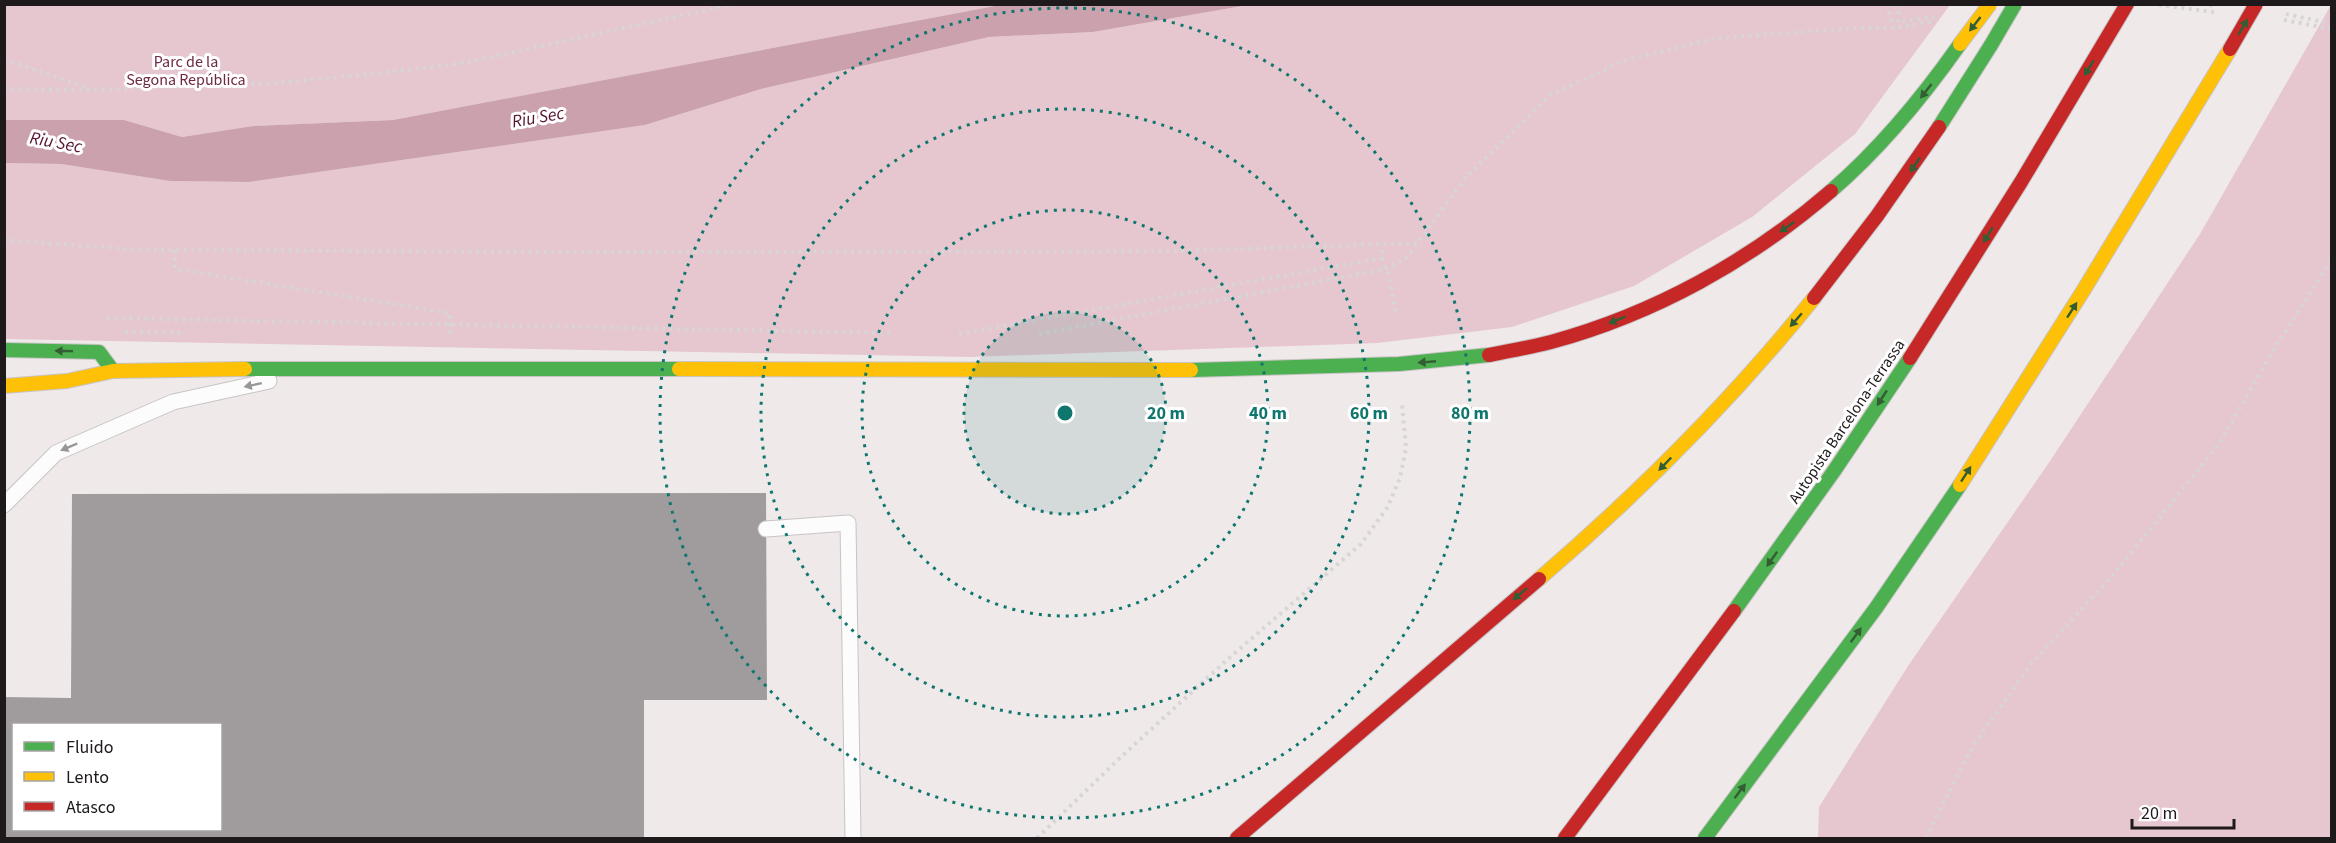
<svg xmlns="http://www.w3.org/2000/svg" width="2336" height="843" font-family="'Source Sans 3',sans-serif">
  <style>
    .green { fill: #e6c6cf }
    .water { fill: #caa1ad }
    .building { fill: #a09c9d; fill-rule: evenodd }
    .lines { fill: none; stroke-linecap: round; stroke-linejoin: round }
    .lane-casing { stroke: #c8c4c5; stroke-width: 17 }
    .fast-casing { stroke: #c8c4c5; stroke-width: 16 }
    .slow-casing { stroke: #c8c4c5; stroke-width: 16 }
    .jam-casing { stroke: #c8c4c5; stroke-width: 16 }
    .path { stroke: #d7d5d6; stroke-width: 4; stroke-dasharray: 3 4.5; stroke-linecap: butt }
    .lane { stroke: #fdfcfc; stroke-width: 15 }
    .fast { stroke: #4caf50; stroke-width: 14 }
    .slow { stroke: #ffc107; stroke-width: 14 }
    .jam { stroke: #c62828; stroke-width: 14 }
    .fast-bridge-casing { stroke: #c8c4c5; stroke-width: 16; stroke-linecap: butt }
    .slow-bridge-casing { stroke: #c8c4c5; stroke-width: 16; stroke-linecap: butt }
    .jam-bridge-casing { stroke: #c8c4c5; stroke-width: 16; stroke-linecap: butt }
    .fast-bridge { stroke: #4caf50; stroke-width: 14 }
    .slow-bridge { stroke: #ffc107; stroke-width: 14 }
    .jam-bridge { stroke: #c62828; stroke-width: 14 }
    .oneway { fill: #335d33 }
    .oneway2 { fill: #999697 }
    .ring { fill: none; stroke: #0f766e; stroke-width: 3; stroke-dasharray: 3 6 }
    .labels { text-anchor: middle; stroke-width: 6; stroke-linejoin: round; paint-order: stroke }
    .park-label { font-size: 16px; fill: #6e2842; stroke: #fff }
    .street-label { font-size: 16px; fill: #1e1a1b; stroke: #fff }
    .water-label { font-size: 18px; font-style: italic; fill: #57132f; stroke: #fff }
    .centre { fill: #0f766e; stroke: #fff; stroke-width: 3 }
    .ring-label { font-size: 18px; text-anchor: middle; font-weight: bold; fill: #0f766e; stroke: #fff; stroke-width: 6; stroke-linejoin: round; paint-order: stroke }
  </style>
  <rect width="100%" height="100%" fill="#efe9ea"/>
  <path class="green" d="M4,5H1000L393,120L253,126L182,137L124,120H5Z
    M1248,5H1950L1855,134L1752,217L1634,286L1512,327L1377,343L970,357L5,339V163L61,164L170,181L249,182L645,125L761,89L989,37L1093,32Z
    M2331,5V838H1818L1819,807L1908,666L2048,464L2200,234Z"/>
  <path class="water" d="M1000,5H1248L1093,32L989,37L761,89L645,125L249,182L170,181L61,164L5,163V120H124L182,137L253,126L393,120Z"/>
  <path class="building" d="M766,493L767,700H644V838H4V697L71,698L72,494ZM14,724H220V830H14Z"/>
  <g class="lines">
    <g class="lane-casing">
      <path id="lane" d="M4,505L56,453L173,402L269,381
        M766,529L848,523L853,838"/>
    </g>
    <g class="fast-casing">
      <path id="fast" d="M1939,127L1991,45
        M1831,191C1881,148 1922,98 1960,44
        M4,350L99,352L113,371
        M245,369H679
        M1191,370L1399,364L1489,355
        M1734,611L1834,471L1910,358
        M1705,838L1876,608L1960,485"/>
    </g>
    <g class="slow-casing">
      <path id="slow" d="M679,369L1191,370
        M4,386L67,381L113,371L245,369
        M1960,485L2083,291L2230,49
        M1539,579C1639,493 1732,400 1814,298"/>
    </g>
    <g class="jam-casing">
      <path id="jam" d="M1814,298L1877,216L1939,127
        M1489,355C1510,351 1531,347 1551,342C1654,314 1750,261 1831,191
        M1910,358L2021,182L2127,4
        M1237,838L1539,579
        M1565,838L1734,611"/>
    </g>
    <path class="path" d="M1889,4V15L1894,28
      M1899,4L1898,22L1940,16
      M2202,4L2216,6
      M2159,5L2214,12
      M2286,14L2332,24
      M2284,20L2332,29
      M4,59L88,88
      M4,89L91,90L274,83L381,73L464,63L734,4
      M4,240L142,250L630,252L1174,251L1418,243L1465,178L1550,95L1626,60L1718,38L1859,28H1894L1935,21
      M175,250V269L450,313V334
      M1382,258L1390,278L1396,316
      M107,318L891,333
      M125,332L181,333
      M959,334L1382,258V245
      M1039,334L1386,269L1406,258L1417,243
      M1037,838L1122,756L1228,659L1361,544L1387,508L1400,478L1406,448L1402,404
      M1927,838L1935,819L1973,746L2032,663L2114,574L2219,444L2274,349L2332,259"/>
    <use href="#lane" class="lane"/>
    <use href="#fast" class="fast"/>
    <use href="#slow" class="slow"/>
    <use href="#jam" class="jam"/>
    <g class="fast-bridge-casing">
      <path id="fast-bridge" d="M1991,45L2015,4"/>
    </g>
    <g class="slow-bridge-casing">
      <path id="slow-bridge" d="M1960,44L1990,4"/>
    </g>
    <g class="jam-bridge-casing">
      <path id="jam-bridge" d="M2230,49L2256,4"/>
    </g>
    <use href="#fast-bridge" class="fast-bridge"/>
    <use href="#slow-bridge" class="slow-bridge"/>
    <use href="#jam-bridge" class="jam-bridge"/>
  </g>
  <defs><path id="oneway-solid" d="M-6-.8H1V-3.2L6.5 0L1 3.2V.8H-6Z" transform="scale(1.5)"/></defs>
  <g class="oneway">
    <use href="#oneway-solid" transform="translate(1975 24) rotate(128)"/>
    <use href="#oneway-solid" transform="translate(2243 27) rotate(-60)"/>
    <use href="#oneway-solid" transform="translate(2089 68) rotate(121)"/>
    <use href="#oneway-solid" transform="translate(1926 91) rotate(128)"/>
    <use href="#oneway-solid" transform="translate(1915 165) rotate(124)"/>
    <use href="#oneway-solid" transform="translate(1787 227) rotate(145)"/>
    <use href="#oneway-solid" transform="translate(1988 235) rotate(122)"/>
    <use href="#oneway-solid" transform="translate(2072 310) rotate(-57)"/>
    <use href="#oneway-solid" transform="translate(1617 320) rotate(158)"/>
    <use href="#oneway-solid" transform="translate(1796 320) rotate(131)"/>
    <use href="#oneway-solid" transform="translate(64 351) rotate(-179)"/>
    <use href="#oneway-solid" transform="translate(1427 362) rotate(175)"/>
    <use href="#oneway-solid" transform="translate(1882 398) rotate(123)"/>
    <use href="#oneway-solid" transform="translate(1665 464) rotate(134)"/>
    <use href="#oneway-solid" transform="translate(1966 474) rotate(-57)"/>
    <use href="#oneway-solid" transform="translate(1772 559) rotate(125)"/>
    <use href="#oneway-solid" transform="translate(1520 594) rotate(140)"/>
    <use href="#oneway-solid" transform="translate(1856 635) rotate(-54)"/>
    <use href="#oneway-solid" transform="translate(1740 791) rotate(-53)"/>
  </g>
  <g class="oneway2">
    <use href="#oneway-solid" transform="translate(253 385) rotate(168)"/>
    <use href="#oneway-solid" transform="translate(69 447) rotate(157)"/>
  </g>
  <circle cx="1065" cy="413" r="101" fill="#0f766e" fill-opacity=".12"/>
  <g class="ring">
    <circle cx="1065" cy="413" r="101"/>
    <circle cx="1065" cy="413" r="203"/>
    <circle cx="1065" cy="413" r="304"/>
    <circle cx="1065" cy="413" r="405"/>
  </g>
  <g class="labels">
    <g class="park-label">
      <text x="186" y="67">Parc de la<tspan x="186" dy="18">Segona República</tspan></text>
    </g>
    <g class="street-label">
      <text transform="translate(1846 421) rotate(-56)" y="6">Autopista Barcelona-Terrassa</text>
    </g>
    <g class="water-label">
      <text transform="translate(538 117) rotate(-10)" y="6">Riu Sec</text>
      <text transform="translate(56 142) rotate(10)" y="6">Riu Sec</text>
    </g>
  </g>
  <circle cx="1065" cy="413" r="9" class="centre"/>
  <g class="ring-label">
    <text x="1166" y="419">20 m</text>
    <text x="1268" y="419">40 m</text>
    <text x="1369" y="419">60 m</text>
    <text x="1470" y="419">80 m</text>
  </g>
  <rect width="2336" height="843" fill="none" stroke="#1e1a1b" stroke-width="12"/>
  <rect x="12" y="723" width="210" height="108" fill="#ffffff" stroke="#a5a3a4" stroke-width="1.5"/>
  <rect x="24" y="742" width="30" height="9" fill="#4caf50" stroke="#a5a3a4" stroke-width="1.5"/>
  <text x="66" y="753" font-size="18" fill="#1e1a1b">Fluido</text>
  <rect x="24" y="772" width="30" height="9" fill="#ffc107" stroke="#a5a3a4" stroke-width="1.5"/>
  <text x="66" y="783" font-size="18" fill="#1e1a1b">Lento</text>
  <rect x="24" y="802" width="30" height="9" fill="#c62828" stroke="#a5a3a4" stroke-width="1.5"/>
  <text x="66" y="813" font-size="18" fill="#1e1a1b">Atasco</text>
  <path d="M2132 819v9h102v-9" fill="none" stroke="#1e1a1b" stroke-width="3"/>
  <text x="2141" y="819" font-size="18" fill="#1e1a1b" stroke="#ffffff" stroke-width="4.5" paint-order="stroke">20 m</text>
</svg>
